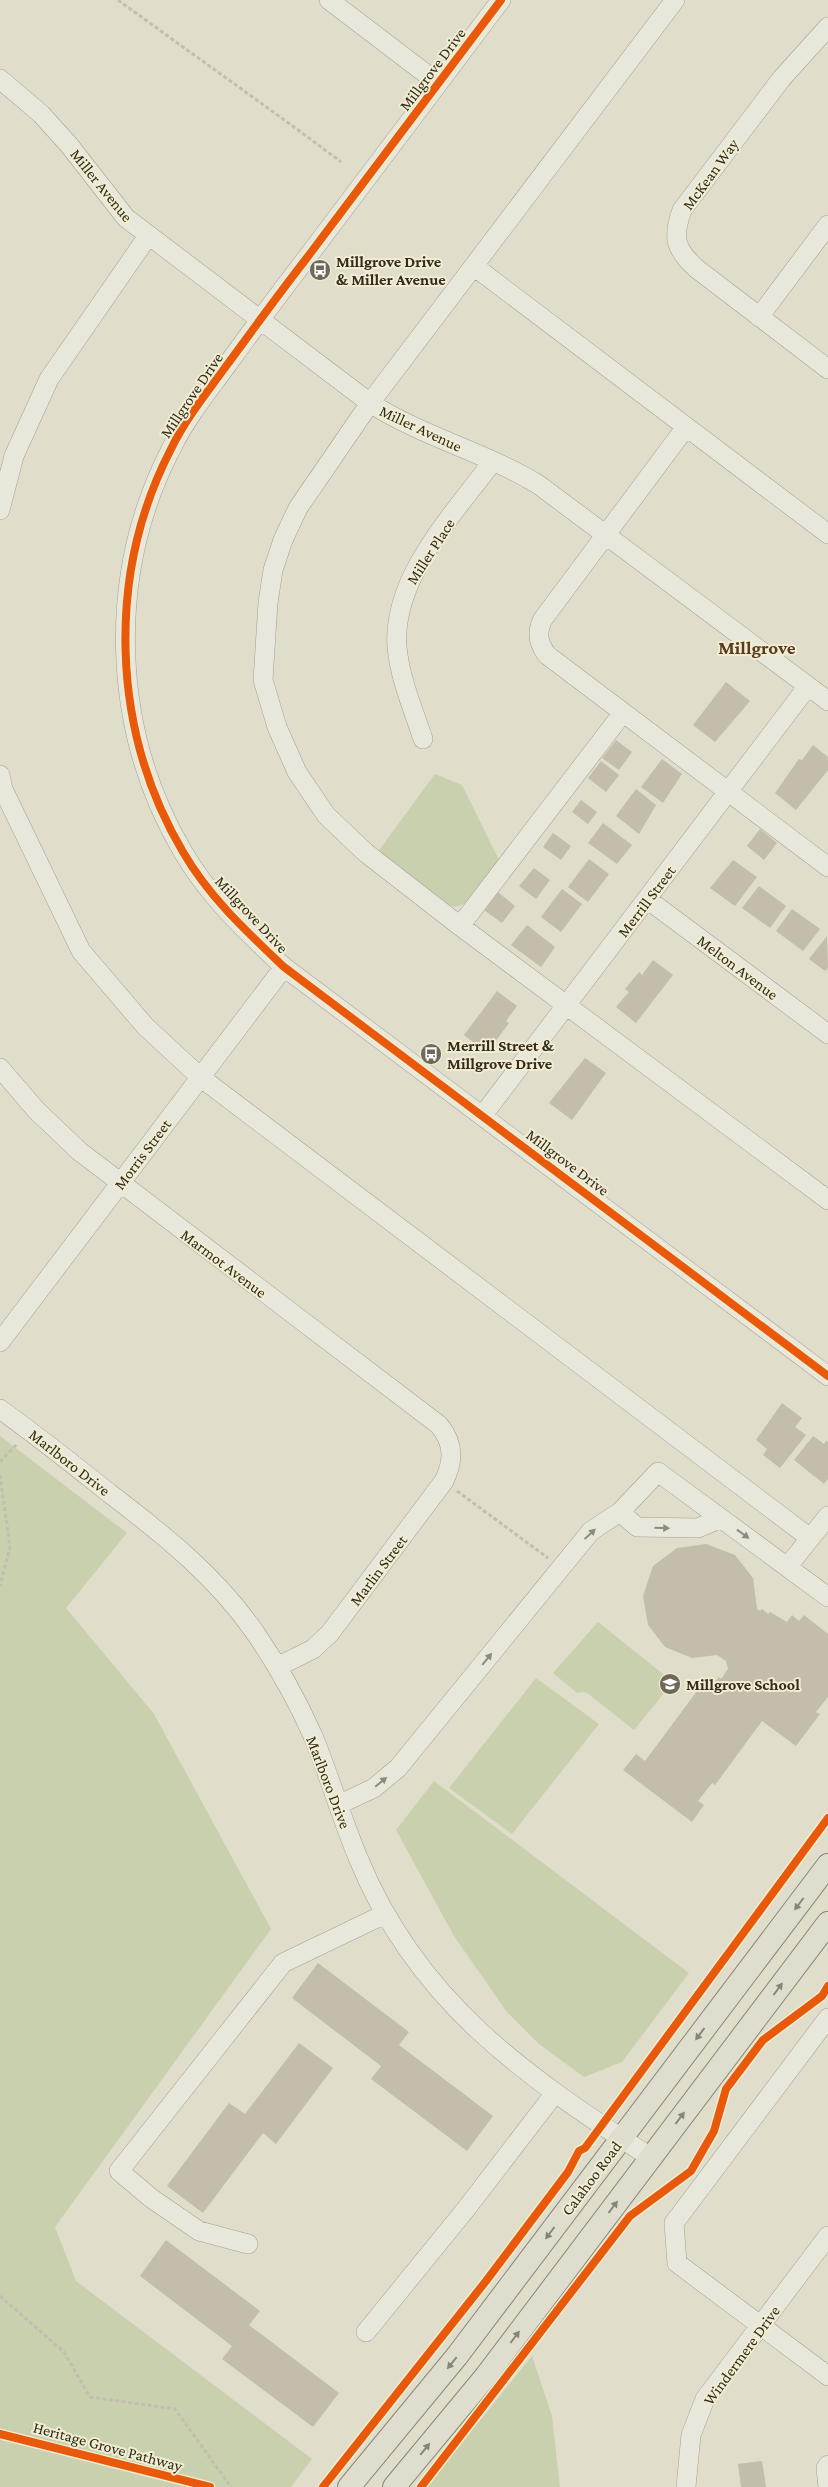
<svg xmlns="http://www.w3.org/2000/svg" width="828" height="2487" font-family="'Crimson Pro',serif">
  <style>
    .green { fill: #c9d0ae }
    .building { fill: #c3bdac }
    .lines { fill: none; stroke-linecap: round; stroke-linejoin: round }
    .minor-casing { stroke: #a5a194; stroke-width: 20 }
    .major-casing { stroke: #8a877a; stroke-width: 24 }
    .path { stroke: #c1beb3; stroke-width: 3; stroke-dasharray: 4 2.5; stroke-linecap: butt }
    .minor { stroke: #e8e7db; stroke-width: 19 }
    .major { stroke: #dfddcd; stroke-width: 22 }
    .cycleway-casing { stroke: #f1edd1; stroke-width: 11 }
    .cycleway { stroke: #e8590c; stroke-width: 8 }
    .oneway { fill: #8d897c }
    .oneway2 { fill: #888476 }
    .labels { text-anchor: middle; stroke-width: 4; stroke-linejoin: round; paint-order: stroke }
    .street-label { font-size: 16px; fill: #322b1e; stroke: #f1edd1 }
    .poi-label { font-size: 16px; font-weight: bold; fill: #322b1e; stroke: #f1edd1; text-anchor: start }
    .quarter-label { font-size: 19px; font-weight: bold; fill: #5a3822; stroke: #f1edd1 }
  </style>
  <rect width="100%" height="100%" fill="#e0ddca"/>
  <path class="green" d="M435,774L462,785L500,862L470,902L455,907L444,903L377,853Z
    M0,1436L127,1533L66,1608L154,1714L271,1929L55,2227L76,2281L312,2459L291,2487H0Z
    M598,1622L673,1682L634,1730L586,1692L577,1693L553,1673Z
    M536,1678L599,1724L512,1834L449,1788Z
    M434,1781L689,1973L622,2062L584,2077L539,2044L507,2012L454,1936L396,1830Z
    M532,2356L552,2416L560,2487H426Z"/>
  <path class="building" d="M726,682L750,701L715,742L693,725Z
    M616,740L632,752L619,770L602,758Z
    M813,745L828,757V770L796,810L775,793L799,759L802,760Z
    M662,759L682,774L663,803L641,787Z
    M601,761L619,775L606,792L588,778Z
    M636,789L656,805L639,834L616,816Z
    M581,800L597,812L588,824L572,812Z
    M603,823L632,845L617,864L588,843Z
    M760,829L777,843L764,860L747,846Z
    M553,833L571,846L561,860L543,847Z
    M589,859L609,874L588,902L568,887Z
    M733,860L757,877L735,906L710,888Z
    M534,868L550,880L536,899L519,886Z
    M759,886L786,906L770,928L742,908Z
    M562,889L582,904L561,932L541,917Z
    M498,892L515,906L502,923L484,910Z
    M792,909L820,929L803,951L776,931Z
    M527,925L555,947L541,967L511,945Z
    M827,936L828,968L825,971L809,959Z
    M653,960L673,975L636,1023L616,1007L629,992L625,989L639,972L642,975Z
    M497,991L517,1006L506,1021L509,1023L487,1053L464,1035Z
    M585,1058L606,1073L572,1120L549,1103Z
    M782,1403L802,1418L795,1427L806,1435L780,1468L763,1455L767,1449L756,1440Z
    M813,1436L824,1444L826,1441L828,1442V1479L824,1484L794,1460Z
    M706,1544L735,1555L753,1578L757,1609L760,1611L762,1609L768,1614L770,1612L787,1622L792,1615L799,1621L804,1615L828,1634V1697L816,1712L820,1714L796,1746L762,1721L715,1785L712,1783L698,1801L704,1805L692,1822L623,1770L636,1754L645,1761L706,1679L713,1684L719,1677L721,1679L728,1669L726,1661L717,1655L692,1658L665,1647L648,1625L643,1596L653,1566L677,1548Z
    M318,1963L409,2032L399,2045L493,2116L467,2151L371,2079L381,2066L292,1998Z
    M299,2043L333,2068L276,2144L263,2133L203,2213L167,2186L229,2103L245,2114Z
    M166,2240L260,2311L249,2325L339,2393L313,2427L222,2359L232,2346L140,2276Z
    M762,2461L766,2487H741L738,2464Z"/>
  <g class="lines">
    <g class="minor-casing">
      <path id="minor" d="M329,0L438,83
        M501,0C436,86 371,173 306,259C278,295 251,332 224,369C205,395 185,420 171,449C106,575 111,730 183,852C209,897 247,932 284,967L828,1376
        M675,0L370,403L298,508L283,540L273,570L268,603L263,680L277,727L297,772L326,815L366,853L460,926L828,1200
        M828,27L782,78L682,210C672,238 675,249 697,269L828,369
        M0,79L41,114L69,145L126,218L370,403C423,437 485,452 539,485L828,701
        M475,267L828,534
        M759,317L828,225
        M686,427L543,619C536,632 538,643 547,655L828,867
        M0,510L14,456L49,379L148,236
        M423,739C413,709 400,679 397,647C392,577 454,514 493,461
        M0,775L3,789L81,951L145,1026L200,1077L810,1538
        M647,899L828,1034
        M460,926L622,714
        M0,1068L36,1110L79,1151L439,1425C454,1443 454,1461 444,1481L330,1633L313,1649L277,1667
        M483,1115L808,686
        M0,1342L284,967
        M0,1409C37,1436 73,1464 109,1493C163,1534 217,1577 256,1634C278,1666 297,1700 313,1736C330,1777 342,1820 359,1860C418,2003 526,2076 650,2157
        M620,1512L637,1527L698,1528L721,1518
        M788,1566L828,1516
        M338,1805L374,1788L398,1768L591,1531L620,1512L658,1472L828,1597
        M828,2018L674,2223L677,2263L828,2376
        M248,2244L199,2231L151,2198L119,2171L283,1963L385,1914
        M366,2332L466,2209L555,2093
        M686,2487L691,2435L705,2399L828,2236
        M828,2487L826,2468L828,2465"/>
    </g>
    <g class="major-casing">
      <path id="major" d="M349,2487L457,2356L828,1865
        M394,2487L486,2376L828,1923"/>
    </g>
    <path class="path" d="M118,0C192,54 268,107 341,162
      M0,1462L17,1444
      M0,1475L10,1547L0,1586
      M457,1491L548,1558
      M0,2296L64,2352L90,2397L175,2409L231,2487"/>
    <use href="#minor" class="minor"/>
    <use href="#major" class="major"/>
    <g class="cycleway-casing">
      <path id="cycleway" d="M501,0C436,86 371,173 306,259C278,295 251,332 224,369C205,395 185,420 171,449C106,575 111,730 183,852C209,897 247,932 284,967L828,1376
        M0,2434L210,2487
        M323,2487L486,2281L568,2172L579,2151L585,2148L828,1818
        M421,2487L630,2216L691,2171L714,2131L726,2089L763,2040L822,1996L828,1986"/>
    </g>
    <use href="#cycleway" class="cycleway"/>
  </g>
  <defs><path id="oneway-solid" d="M-6-.8H1V-3.2L6.5 0L1 3.2V.8H-6Z" transform="scale(1.25)"/></defs>
  <g class="oneway">
    <use href="#oneway-solid" transform="translate(662 1528) rotate(1)"/>
    <use href="#oneway-solid" transform="translate(590 1534) rotate(-43)"/>
    <use href="#oneway-solid" transform="translate(743 1534) rotate(36)"/>
    <use href="#oneway-solid" transform="translate(487 1659) rotate(-51)"/>
    <use href="#oneway-solid" transform="translate(381 1782) rotate(-39)"/>
  </g>
  <g class="oneway2">
    <use href="#oneway-solid" transform="translate(799 1904) rotate(127)"/>
    <use href="#oneway-solid" transform="translate(778 1989) rotate(-53)"/>
    <use href="#oneway-solid" transform="translate(700 2034) rotate(127)"/>
    <use href="#oneway-solid" transform="translate(680 2118) rotate(-53)"/>
    <use href="#oneway-solid" transform="translate(613 2207) rotate(-53)"/>
    <use href="#oneway-solid" transform="translate(550 2233) rotate(127)"/>
    <use href="#oneway-solid" transform="translate(515 2337) rotate(-53)"/>
    <use href="#oneway-solid" transform="translate(452 2363) rotate(129)"/>
    <use href="#oneway-solid" transform="translate(425 2449) rotate(-51)"/>
  </g>
  <defs>
    <g id="bus-disc" transform="scale(1.125)"><circle r="9.5" fill="#6f695a" stroke="#f1edd1"/><path d="M-5-6H5V4H4V6H2V4H-2V6H-4V4H-5ZM-3.5-4V0h7V-4ZM-3.5 1.2v1.5H-2V1.2ZM2 1.2v1.5H3.5V1.2Z" fill="#fff"/></g>
    <g id="school-disc" transform="scale(1.125)"><circle r="9.5" fill="#6f695a" stroke="#f1edd1"/><path d="M0-5L7-2L0 1L-7-2ZM-4 1L0 2.5L4 1V4Q0 6-4 4Z" fill="#fff"/></g>
  </defs>
  <g fill-rule="evenodd">
    <use href="#bus-disc" x="320" y="270"/>
    <use href="#bus-disc" x="431" y="1054"/>
    <use href="#school-disc" x="670" y="1684"/>
  </g>
  <g class="labels">
    <g class="street-label">
      <text transform="translate(432 69) rotate(-53)" y="6">Millgrove Drive</text>
      <text transform="translate(710 174) rotate(-54)" y="6">McKean Way</text>
      <text transform="translate(102 185) rotate(51)" y="6">Miller Avenue</text>
      <text transform="translate(191 395) rotate(-56)" y="6">Millgrove Drive</text>
      <text transform="translate(421 428) rotate(25)" y="6">Miller Avenue</text>
      <text transform="translate(430 551) rotate(-57)" y="6">Miller Place</text>
      <text transform="translate(646 901) rotate(-53)" y="6">Merrill Street</text>
      <text transform="translate(252 914) rotate(47)" y="6">Millgrove Drive</text>
      <text transform="translate(738 967) rotate(37)" y="6">Melton Avenue</text>
      <text transform="translate(142 1154) rotate(-53)" y="6">Morris Street</text>
      <text transform="translate(568 1162) rotate(37)" y="6">Millgrove Drive</text>
      <text transform="translate(224 1263) rotate(37)" y="6">Marmot Avenue</text>
      <text transform="translate(70 1462) rotate(38)" y="6">Marlboro Drive</text>
      <text transform="translate(378 1570) rotate(-53)" y="6">Marlin Street</text>
      <text transform="translate(329 1782) rotate(69)" y="6">Marlboro Drive</text>
      <text transform="translate(591 2178) rotate(-53)" y="6">Calahoo Road</text>
      <text transform="translate(741 2355) rotate(-54)" y="6">Windermere Drive</text>
      <text transform="translate(108 2446) rotate(15)" y="6">Heritage Grove Pathway</text>
    </g>
    <g class="poi-label">
      <text x="336" y="267">Millgrove Drive<tspan x="336" dy="18">&amp; Miller Avenue</tspan></text>
      <text x="447" y="1051">Merrill Street &amp;<tspan x="447" dy="18">Millgrove Drive</tspan></text>
      <text x="686" y="1690">Millgrove School</text>
    </g>
    <g class="quarter-label">
      <text x="757" y="654">Millgrove</text>
    </g>
  </g>
</svg>
